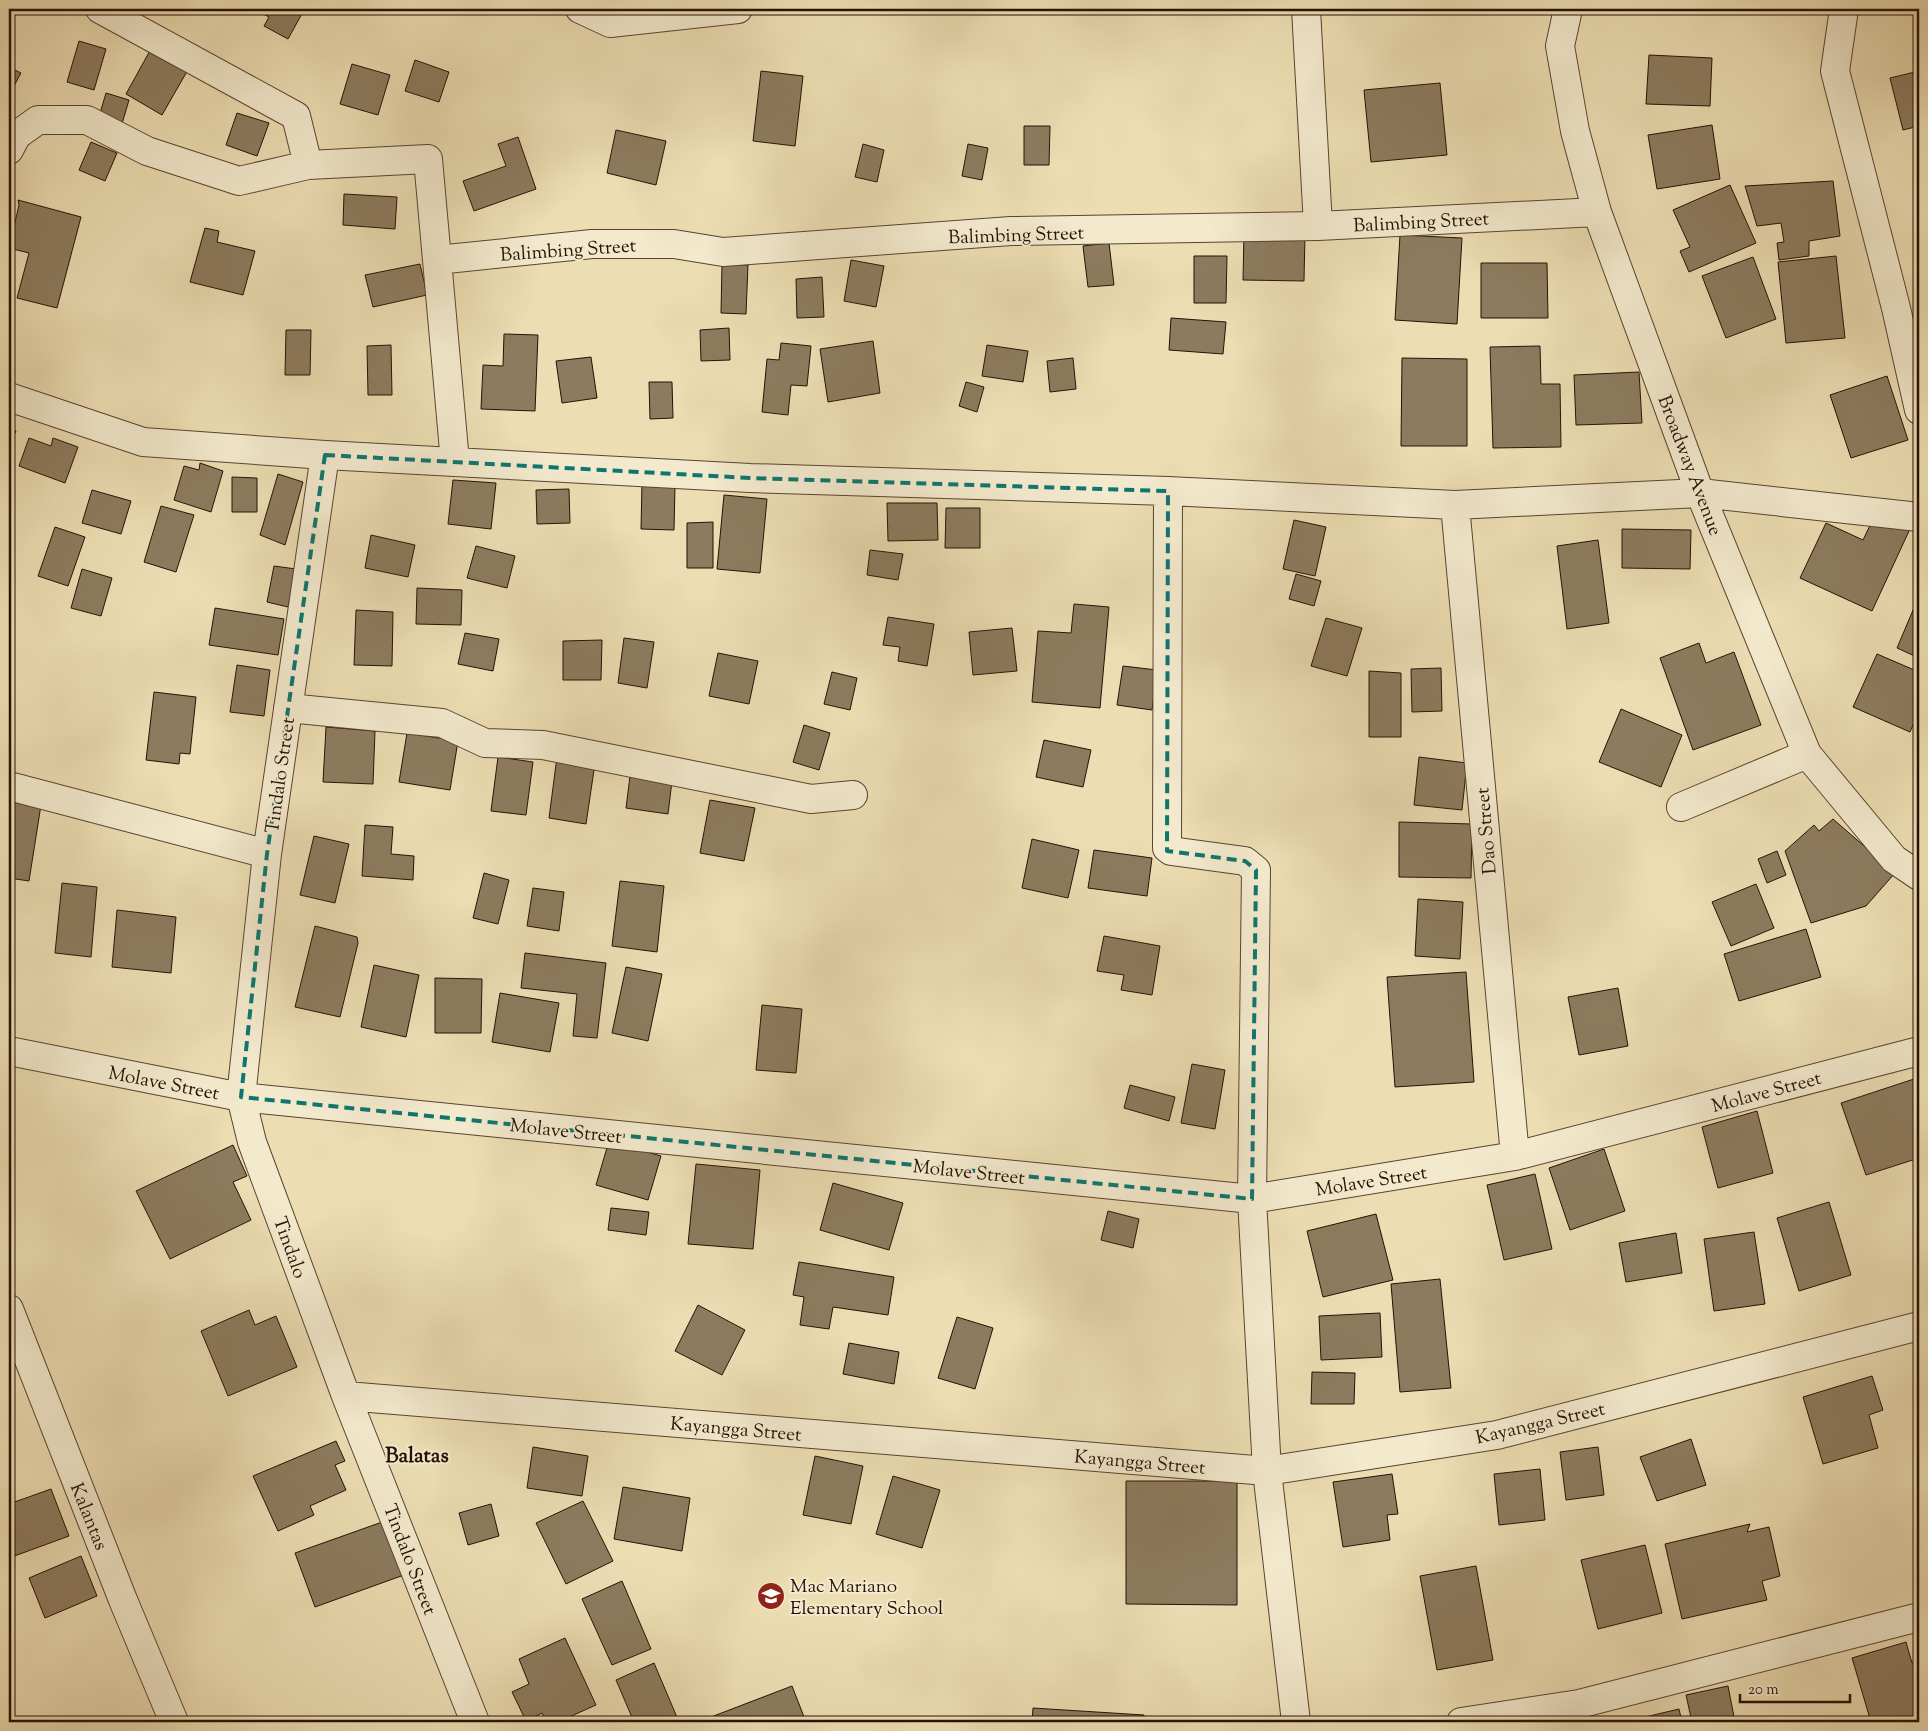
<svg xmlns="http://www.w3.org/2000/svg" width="1928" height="1731" font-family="'Sorts Mill Goudy',serif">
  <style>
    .building { fill: #8d7b5f; stroke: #261106 }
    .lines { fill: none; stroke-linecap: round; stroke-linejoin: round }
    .minor-casing { stroke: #584431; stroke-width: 30 }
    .minor { stroke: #f3e9cd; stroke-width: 28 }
    .marked { fill: none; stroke: #0f766e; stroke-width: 4; stroke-dasharray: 10 6; stroke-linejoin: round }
    .labels { text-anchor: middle; stroke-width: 4; stroke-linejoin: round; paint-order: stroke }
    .street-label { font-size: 19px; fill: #261106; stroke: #f3e9cd }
    .poi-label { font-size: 19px; fill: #261106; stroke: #f3e9cd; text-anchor: start }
    .quarter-label { font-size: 21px; font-weight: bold; fill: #261106; stroke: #f3e9cd }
  </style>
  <rect width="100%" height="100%" fill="#ecddb2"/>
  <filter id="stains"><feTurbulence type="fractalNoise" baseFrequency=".004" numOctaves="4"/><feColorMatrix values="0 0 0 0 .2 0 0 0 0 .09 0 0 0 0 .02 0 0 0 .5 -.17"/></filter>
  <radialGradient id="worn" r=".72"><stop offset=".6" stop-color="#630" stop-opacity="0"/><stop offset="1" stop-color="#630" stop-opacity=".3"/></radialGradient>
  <path class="building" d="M254,9H302L304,10L288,39L264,26L269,17Z
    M79,41L106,49L94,90L67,82Z
    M152,47L189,68L162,115L126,94Z
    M1649,55L1712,58L1710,106L1646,104Z
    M415,60L449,72L439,102L405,91Z
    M352,64L390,75L378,115L340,104Z
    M9,67L21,73L9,95Z
    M761,71L803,76L795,146L753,141Z
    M1919,71V126L1903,130L1890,78Z
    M1440,83L1447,155L1371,162L1364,90Z
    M106,93L129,100L121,127L98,120Z
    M237,113L269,123L257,156L226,145Z
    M1712,125L1720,179L1657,189L1648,135Z
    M1024,126H1050L1049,165H1024Z
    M616,130L666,141L656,185L607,173Z
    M518,137L536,189L474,211L463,181L506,166L498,144Z
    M91,142L117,153L105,181L79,170Z
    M863,144L884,150L877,182L855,177Z
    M968,144L988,148L982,180L962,176Z
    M1833,181L1840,236L1809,241V256L1779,260L1777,243L1784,242L1781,223L1757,226L1745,186Z
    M1730,185L1756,243L1689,272L1680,251L1690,247L1673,210Z
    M344,194L397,197L395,229L343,225Z
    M18,200L81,217L57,308L17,298L29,253L9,248L19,205Z
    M205,228L219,231L217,242L255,251L243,295L190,282Z
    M1244,232L1305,233L1304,281L1243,280Z
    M1400,235L1462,238L1457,324L1395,320Z
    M1109,243L1114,285L1088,287L1083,246Z
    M1194,256H1227L1226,303H1194Z
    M1836,256L1845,338L1786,343L1778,262Z
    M1753,257L1776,319L1726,338L1702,276Z
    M851,260L884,266L876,307L844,301Z
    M1481,263H1547L1548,318H1481Z
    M420,264L427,295L373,307L365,275Z
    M722,264L748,265L746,314L721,313Z
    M822,277L824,317L797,318L796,279Z
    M1171,318L1226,322L1223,354L1169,350Z
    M729,328L730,360L701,361L700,330Z
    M286,330H311L310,375H285Z
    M504,334L538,335L535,411L481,409L483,365L503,366Z
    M873,341L880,393L828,402L820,349Z
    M781,343L811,346L807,386L791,385L788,415L762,412L767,359L779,360Z
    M391,345L392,395H368L367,346Z
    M987,345L1028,351L1023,382L982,376Z
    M1540,346L1541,384H1560L1561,447L1493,448L1490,347Z
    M591,357L597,398L562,403L556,361Z
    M1073,358L1076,389L1050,392L1047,361Z
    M1402,358L1467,359V446H1401Z
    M1639,372L1642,423L1576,425L1574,375Z
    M1887,376L1908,440L1851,458L1830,395Z
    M649,382H672L673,418L650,419Z
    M966,382L984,387L977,412L959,406Z
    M9,428L16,431L9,446Z
    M29,438L51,446L53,438L78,447L65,483L19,466Z
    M200,463L223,471L211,512L174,500L184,466L199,470Z
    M278,474L303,482L285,545L260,535Z
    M232,477L257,478V512H232Z
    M453,480L496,483L491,529L448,524Z
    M642,483L675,484L674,530L641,529Z
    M569,489L570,523L537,524L536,490Z
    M92,490L131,501L121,534L82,523Z
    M724,495L767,499L760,573L717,569Z
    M887,503H937L938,540L888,541Z
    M161,506L194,515L176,572L144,562Z
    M946,508H980V548H945Z
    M1875,515L1909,531L1872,611L1800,578L1826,523L1863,540Z
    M1294,520L1326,527L1315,576L1283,569Z
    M713,522V568H687V523Z
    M55,527L85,537L68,586L38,576Z
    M1622,529L1691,530L1690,569L1622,568Z
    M371,535L415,545L408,577L365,568Z
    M1598,540L1609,623L1567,629L1557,546Z
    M476,546L515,556L507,588L467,578Z
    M870,550L903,554L898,580L867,575Z
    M274,566L296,569L288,607L267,602Z
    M82,569L112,578L101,616L71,608Z
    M1296,574L1321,581L1314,606L1289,599Z
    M417,588L462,590L461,625L416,624Z
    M1919,596V658L1897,648Z
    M1074,604L1109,607L1100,708L1032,702L1038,631L1071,633Z
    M215,608L284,619L278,655L209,645Z
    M356,610L393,612L392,666L354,665Z
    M888,617L934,624L927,666L898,661L900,647L883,645Z
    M1326,618L1362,628L1347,676L1311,666Z
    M1012,628L1017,671L973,675L969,632Z
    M465,633L499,639L493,671L458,664Z
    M624,638L654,642L647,688L618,683Z
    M602,640L601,680H563V641Z
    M1699,643L1706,663L1734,652L1761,725L1693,750L1660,658Z
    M718,653L758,661L749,704L709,696Z
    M1877,654L1919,672V711L1910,732L1853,707Z
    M237,665L270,670L264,716L230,712Z
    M1123,666L1157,670L1152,710L1117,705Z
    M1441,668L1442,711L1412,712L1411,669Z
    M1369,671L1401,673V737H1369Z
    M832,672L857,678L850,710L824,704Z
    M154,692L196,697L190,754L180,753L179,764L146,760Z
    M1621,709L1682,735L1661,787L1599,762Z
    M804,725L830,733L819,770L793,762Z
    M326,727L375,731L373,784L323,782Z
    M407,733L458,741L450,790L399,782Z
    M1044,740L1091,750L1083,787L1036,777Z
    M498,757L533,762L526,815L491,811Z
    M557,757L595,763L586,824L549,818Z
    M1419,757L1467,763L1462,810L1414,805Z
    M631,768L673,773L668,814L626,808Z
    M9,799L41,805L29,881L9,878Z
    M710,800L755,808L744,861L700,853Z
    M1833,819L1895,873L1866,906L1811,923L1785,851L1814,825L1819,831Z
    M1399,822L1472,824L1471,878L1399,877Z
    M365,825L393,827L391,854L414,856L413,880L362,876Z
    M314,836L349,844L335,903L300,895Z
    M1032,839L1079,850L1068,898L1022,888Z
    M1094,850L1152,858L1147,896L1088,888Z
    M1777,851L1786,875L1767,883L1758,859Z
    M484,873L509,880L498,924L473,918Z
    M620,881L664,886L657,952L612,946Z
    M62,883L97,887L91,957L55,953Z
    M1756,884L1774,928L1731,946L1712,902Z
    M533,888L564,892L559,931L527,926Z
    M1418,899L1463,902L1460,959L1415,956Z
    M117,910L176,917L171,973L112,967Z
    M315,926L357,937L358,943L340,1017L295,1007Z
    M1806,929L1821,977L1739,1001L1724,954Z
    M1104,936L1160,946L1152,995L1121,990L1124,975L1097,971Z
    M525,953L606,963L597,1038L573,1036L577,994L521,988Z
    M374,965L419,975L406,1037L361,1027Z
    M626,967L662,974L648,1041L612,1033Z
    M1466,972L1474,1082L1395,1087L1387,977Z
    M435,978L482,979L481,1033H435Z
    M1618,988L1628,1046L1579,1055L1568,997Z
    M500,993L559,1003L550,1052L492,1042Z
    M762,1005L802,1009L796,1073L756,1070Z
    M1192,1064L1225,1070L1215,1129L1181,1123Z
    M1917,1078L1919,1084V1158L1866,1175L1841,1103Z
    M1130,1085L1175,1097L1169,1121L1124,1108Z
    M1757,1111L1773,1173L1718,1188L1702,1127Z
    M609,1141L661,1156L648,1200L596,1185Z
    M233,1145L247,1176L233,1182L251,1220L170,1259L136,1191Z
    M1604,1149L1625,1211L1570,1230L1549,1168Z
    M696,1164L760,1170L753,1249L688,1244Z
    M1535,1174L1552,1249L1504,1260L1487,1185Z
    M833,1183L903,1203L889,1250L820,1230Z
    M1829,1202L1851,1275L1799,1291L1777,1218Z
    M611,1208L649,1212L646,1235L608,1230Z
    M1108,1211L1139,1219L1133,1248L1101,1240Z
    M1376,1214L1393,1280L1323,1297L1307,1231Z
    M1754,1232L1765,1304L1714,1311L1704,1239Z
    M1676,1233L1682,1273L1626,1282L1619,1243Z
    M799,1262L894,1277L888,1315L833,1307L829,1329L800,1325L804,1297L793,1295Z
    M1440,1279L1451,1388L1400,1392L1391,1284Z
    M698,1305L745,1330L722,1375L675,1351Z
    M249,1310L255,1325L276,1316L297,1367L228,1396L201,1331Z
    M1380,1313L1382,1357L1321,1360L1319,1316Z
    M957,1317L993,1328L975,1389L938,1378Z
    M849,1343L899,1352L894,1384L843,1374Z
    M1312,1372L1355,1373L1354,1404H1311Z
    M1872,1376L1883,1410L1869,1415L1878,1448L1823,1464L1803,1397Z
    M1691,1439L1706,1485L1657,1501L1640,1457Z
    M336,1441L345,1461L335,1465L346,1490L310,1506L314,1515L278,1531L253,1476Z
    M533,1447L588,1456L582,1496L527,1488Z
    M1598,1447L1604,1495L1566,1500L1560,1452Z
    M815,1456L863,1466L851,1524L803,1515Z
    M1540,1469L1545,1520L1499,1525L1494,1474Z
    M1392,1474L1398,1514L1387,1515L1390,1540L1343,1547L1333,1482Z
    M893,1476L940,1490L922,1548L876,1534Z
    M1126,1481H1237V1605L1126,1604Z
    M623,1487L690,1498L682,1551L614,1539Z
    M51,1489L69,1536L9,1558V1504Z
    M583,1501L613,1561L566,1584L536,1523Z
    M491,1504L499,1536L468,1545L459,1513Z
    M385,1521L404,1575L315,1607L295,1553Z
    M1750,1524L1747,1532L1769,1527L1780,1576L1762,1581L1767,1600L1682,1619L1665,1544Z
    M1645,1545L1662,1613L1598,1629L1581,1560Z
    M81,1556L97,1596L45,1618L29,1578Z
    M1476,1566L1493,1660L1437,1670L1420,1576Z
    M622,1581L651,1649L612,1665L582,1599Z
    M565,1638L596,1705L558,1722H546L542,1713L526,1721L512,1692L529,1684L519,1659Z
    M1906,1642L1912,1663L1919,1661V1719L1908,1722H1871L1852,1658Z
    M654,1663L679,1722H634L616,1680Z
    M792,1686L806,1722H698Z
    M1728,1686L1735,1722H1692L1686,1695Z
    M1033,1708L1144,1715L1143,1722H1032Z
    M1679,1709L1682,1722H1624Z"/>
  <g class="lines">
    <g class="minor-casing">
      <path id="minor" d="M100,9L296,116L308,165
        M580,9L610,23L738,9
        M1306,9L1318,226
        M1568,9L1560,46L1575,131L1597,212L1700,493L1807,754L1894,859L1919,876
        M1844,9L1835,71L1896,308L1919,410
        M9,150L17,135L38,120H87L147,151L239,181L308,165L428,159L455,462
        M437,260L592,244H674L723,252L1011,231L1318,226L1597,212
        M9,397L143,442L325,455L750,478L1168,491L1455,505L1700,493L1919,517
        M325,455L267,854L241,1097L252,1142L346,1396L475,1722
        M1168,491L1167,848L1171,851L1245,861L1256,870L1252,1199L1267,1471L1296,1722
        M1455,505L1515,1156
        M288,708L442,723L485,743L543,745L811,799L853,795
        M9,786L267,854
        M1681,807L1807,754
        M9,1051L241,1097L1252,1199L1515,1156L1919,1051
        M9,1309L123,1600L174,1722
        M346,1396L1267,1471L1497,1435L1919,1326
        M1461,1722L1579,1704L1919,1617"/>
    </g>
    <use href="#minor" class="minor"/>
  </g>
  <path class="marked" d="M325,455L750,478L1168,491L1167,851L1245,861L1256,870L1252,1199L241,1097L267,854Z"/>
  <defs>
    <g id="school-disc" transform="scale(1.4375)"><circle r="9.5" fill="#8f2418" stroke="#f3e9cd"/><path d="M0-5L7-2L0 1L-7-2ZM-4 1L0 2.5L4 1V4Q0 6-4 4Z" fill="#fff"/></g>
  </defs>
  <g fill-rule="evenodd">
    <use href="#school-disc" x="771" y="1596"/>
  </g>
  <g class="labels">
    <g class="street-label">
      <text transform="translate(1421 221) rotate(-3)" y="7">Balimbing Street</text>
      <text transform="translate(1016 234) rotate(-2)" y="7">Balimbing Street</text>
      <text transform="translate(568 249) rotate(-4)" y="7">Balimbing Street</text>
      <text transform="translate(1691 465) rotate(69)" y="7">Broadway Avenue</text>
      <text transform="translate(279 775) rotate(-82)" y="7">Tindalo Street</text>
      <text transform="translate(1485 831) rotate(-95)" y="7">Dao Street</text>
      <text transform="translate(164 1082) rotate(11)" y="7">Molave Street</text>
      <text transform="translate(1766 1091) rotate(-15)" y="7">Molave Street</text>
      <text transform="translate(566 1130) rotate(6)" y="7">Molave Street</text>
      <text transform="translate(969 1171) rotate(6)" y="7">Molave Street</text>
      <text transform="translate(1371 1180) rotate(-9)" y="7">Molave Street</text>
      <text transform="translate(291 1247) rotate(70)" y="7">Tindalo</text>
      <text transform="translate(1540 1422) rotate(-13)" y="7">Kayangga Street</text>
      <text transform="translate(736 1428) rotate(5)" y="7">Kayangga Street</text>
      <text transform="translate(1140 1461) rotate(5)" y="7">Kayangga Street</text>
      <text transform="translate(90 1516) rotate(68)" y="7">Kalantas</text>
      <text transform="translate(411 1559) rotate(69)" y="7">Tindalo Street</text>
    </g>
    <g class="poi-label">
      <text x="790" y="1592">Mac Mariano<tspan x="790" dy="22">Elementary School</tspan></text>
    </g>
    <g class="quarter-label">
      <text x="417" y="1462">Balatas</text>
    </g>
  </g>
  <rect width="1928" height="1731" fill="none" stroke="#ecddb2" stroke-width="30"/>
  <rect x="10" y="10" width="1908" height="1711" fill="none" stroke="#261106" stroke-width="2.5"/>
  <rect x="15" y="15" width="1898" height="1701" fill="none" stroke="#261106"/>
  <path d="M1740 1694v8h110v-8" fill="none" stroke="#261106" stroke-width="2.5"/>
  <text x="1748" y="1694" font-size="15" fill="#261106" stroke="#f3e9cd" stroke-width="4" paint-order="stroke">20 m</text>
  <rect width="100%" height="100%" filter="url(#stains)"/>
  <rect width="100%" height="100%" fill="url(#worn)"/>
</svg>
